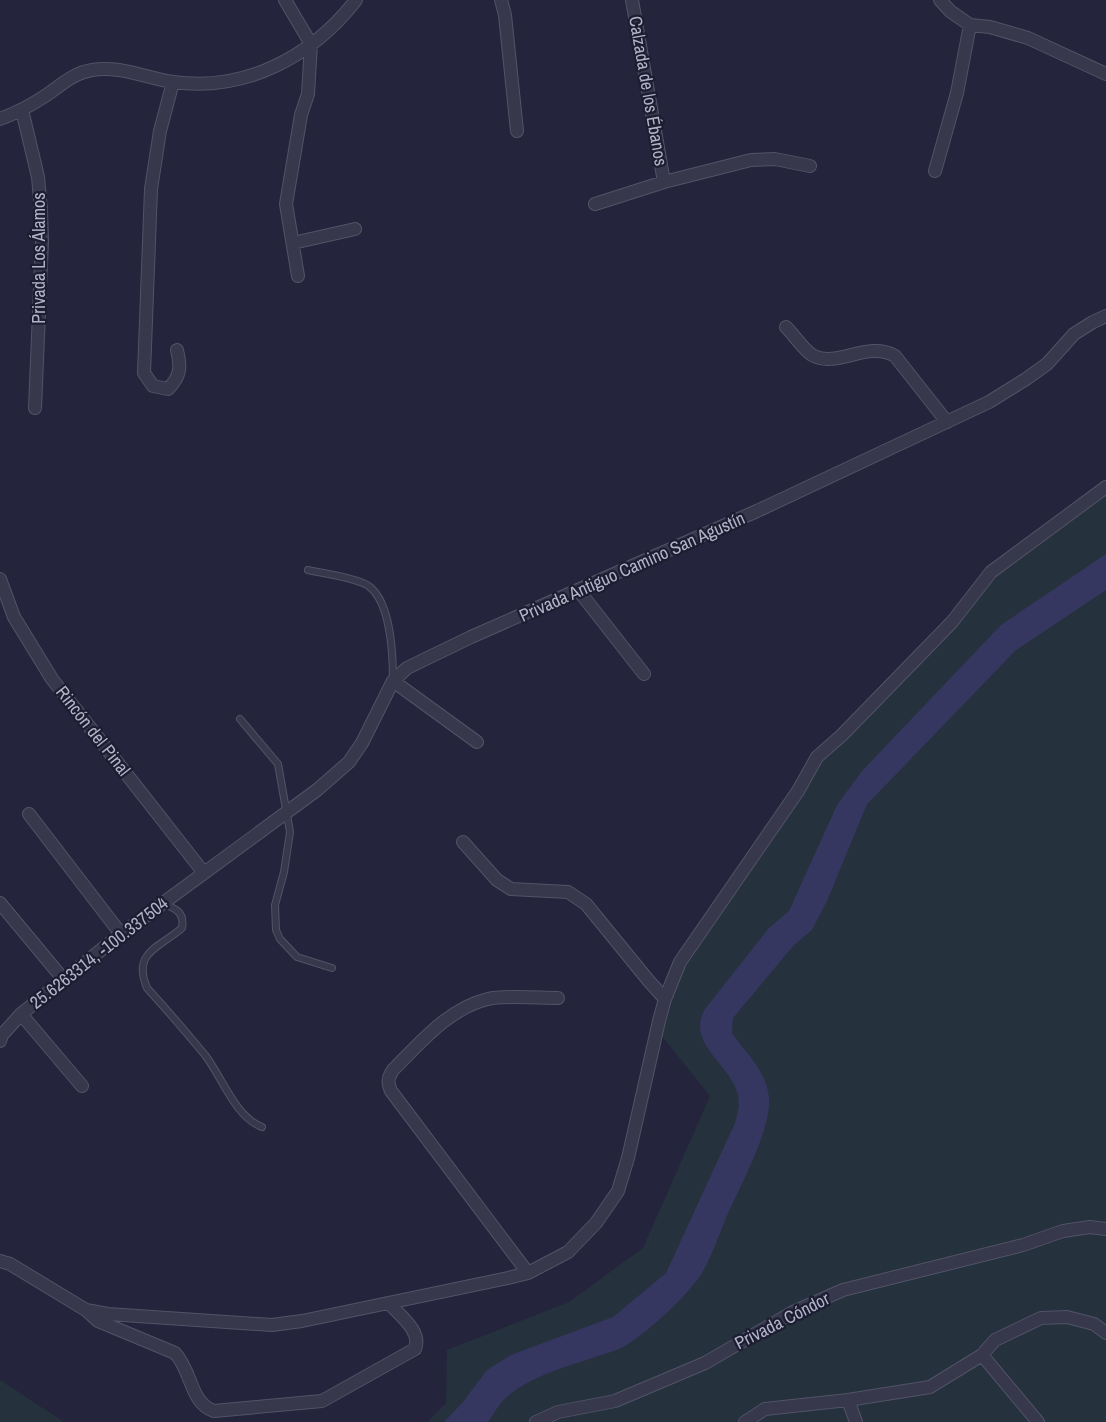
<svg xmlns="http://www.w3.org/2000/svg" width="1106" height="1422" font-family="'Archivo Narrow',sans-serif">
  <style>
    .green { fill: #25313d }
    .water { fill: #363760 }
    .lines { fill: none; stroke-linecap: round; stroke-linejoin: round }
    .lane-casing { stroke: #525367; stroke-width: 8 }
    .street-casing { stroke: #525367; stroke-width: 14 }
    .lane { stroke: #37384c; stroke-width: 6 }
    .street { stroke: #37384c; stroke-width: 12 }
    .labels { text-anchor: middle; stroke-width: 4.5; stroke-linejoin: round; paint-order: stroke }
    .street-label { font-size: 18px; fill: #b3b3c7; stroke: #1c1d31 }
  </style>
  <rect width="100%" height="100%" fill="#24253c"/>
  <path class="green" d="M1106,487V1422H427L446,1403L447,1350L569,1302L643,1248L710,1096L657,1030L665,999L817,757L991,572Z
    M0,1380L64,1422H0Z"/>
  <path class="water" d="M1106,554V590L1015,651L878,793L867,804L827,901L812,930L794,945L733,1018L732,1033C746,1053 768,1073 769,1099C771,1131 739,1188 726,1218C718,1237 711,1259 700,1276C686,1297 645,1335 623,1347C616,1351 606,1353 598,1356C567,1367 532,1375 507,1397C499,1403 494,1414 488,1422H444L463,1402L487,1370L511,1355L613,1317L666,1273L735,1123C738,1113 740,1105 738,1095C731,1064 685,1043 705,1009L769,928L789,911L837,805L862,771L1001,625Z"/>
  <g class="lines">
    <g class="lane-casing">
      <path id="lane" d="M308,570C326,574 346,576 363,583C391,594 393,655 393,681
        M240,719L278,764L290,832L284,872L275,905L276,930L280,939L297,957L332,968
        M163,904C175,908 185,912 182,928C159,948 132,952 147,988C167,1010 186,1032 205,1055C222,1077 235,1117 262,1127"/>
    </g>
    <g class="street-casing">
      <path id="street" d="M285,0L311,44L308,94L301,115L286,204L298,276
        M501,0L505,15L517,131
        M632,0L664,182
        M940,0L950,11L970,25L990,27L1028,38L1106,74
        M173,82L160,131L151,189L144,373L153,386L168,389C181,376 181,367 177,350
        M22,110L38,177L41,210L42,241L35,408
        M0,119C16,113 30,106 45,96C60,86 73,73 92,70C119,65 146,78 173,82C245,92 312,57 356,0
        M935,171L957,93L970,25
        M595,204L664,182L751,160L775,159L810,166
        M293,243L355,229
        M786,327C794,335 803,349 812,355C837,369 867,340 895,356L947,422
        M0,579L14,617L52,679L204,873
        M579,591L644,674
        M393,681L477,742
        M29,814L121,934
        M463,842L497,880L511,889L568,892L586,904L648,980L665,999
        M0,903L64,980
        M21,1014L82,1086
        M0,1041L2,1035L21,1014L121,934L317,790L349,762L362,743L393,681L407,668L471,637L757,511L989,402L1026,379L1047,364L1074,334L1093,322L1106,316
        M0,1261L10,1264L86,1310L108,1314L272,1325L302,1321L508,1278L528,1273L568,1252L596,1223L618,1191L628,1158L659,1021L665,999L680,962L798,791L817,757L842,735L952,622L991,572L1106,487
        M528,1273L391,1091C387,1082 388,1078 393,1070C420,1043 449,1008 488,999C504,995 540,998 558,998
        M86,1310L98,1321L175,1353C192,1371 190,1403 214,1411L322,1401L415,1349C422,1331 400,1316 389,1303
        M982,1355L1038,1422
        M848,1400L856,1422
        M536,1422L558,1412L615,1401L705,1363L793,1312L843,1290L1023,1245L1063,1231L1090,1227L1106,1229
        M745,1422L765,1409L848,1400L930,1387L982,1355L995,1340L1041,1318L1067,1317L1094,1324L1106,1333"/>
    </g>
    <use href="#lane" class="lane"/>
    <use href="#street" class="street"/>
  </g>
  <g class="labels">
    <g class="street-label">
      <text transform="translate(648 91) rotate(80)" y="6">Calzada de los Ébanos</text>
      <text transform="translate(39 258) rotate(-90)" y="6">Privada Los Álamos</text>
      <text transform="translate(632 567) rotate(-24)" y="6">Privada Antiguo Camino San Agustín</text>
      <text transform="translate(93 731) rotate(52)" y="6">Rincón del Pinal</text>
      <text transform="translate(99 953) rotate(-38)" y="6">25.6263314, -100.337504</text>
      <text transform="translate(782 1321) rotate(-27)" y="6">Privada Cóndor</text>
    </g>
  </g>
</svg>
